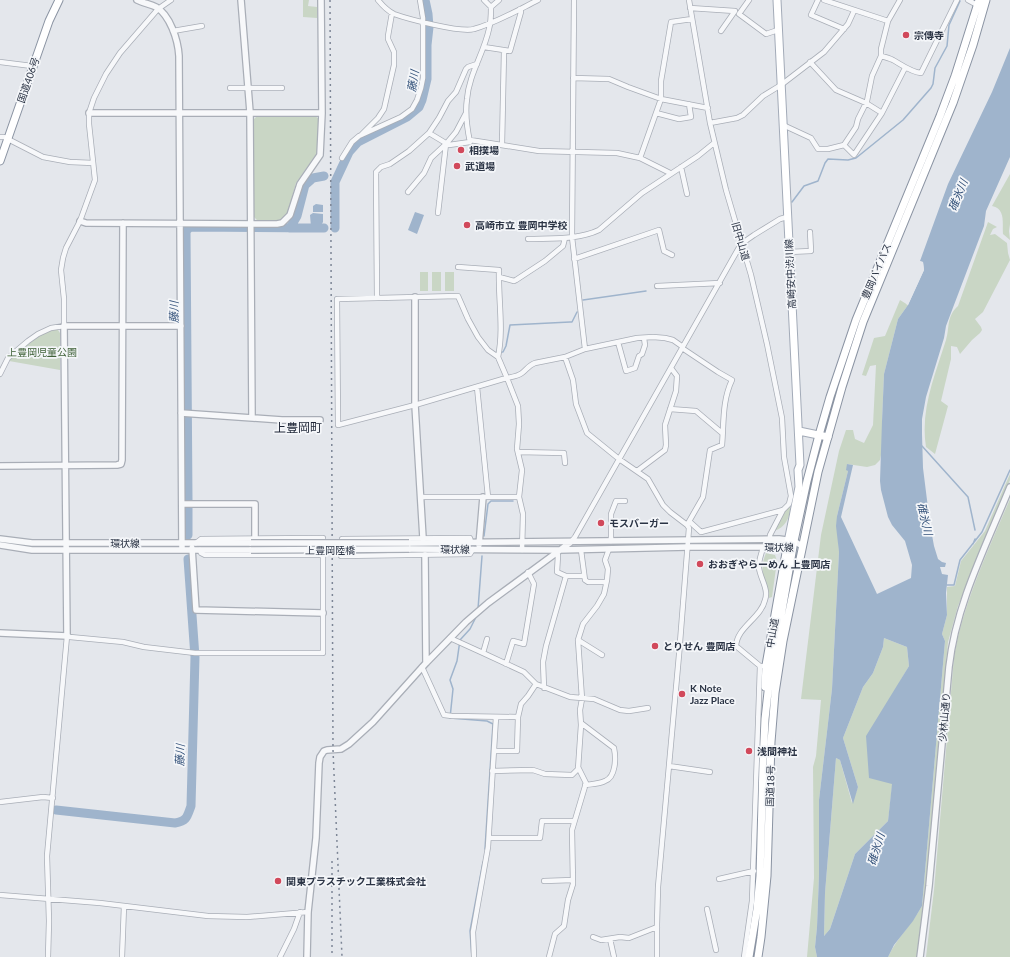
<svg xmlns="http://www.w3.org/2000/svg" width="1010" height="957" font-family="Lato,'Noto Sans JP',sans-serif">
  <style>
    .green { fill: #c9d6c5 }
    .water { fill: #9fb4cc; fill-rule: evenodd }
    .pier { fill: #e4e7ec }
    .lines { fill: none; stroke-linecap: round; stroke-linejoin: round }
    .stream { stroke: #9fb4cc; stroke-width: 1.5 }
    .river { stroke: #9fb4cc; stroke-width: 9 }
    .minor-casing { stroke: #a9aeb7; stroke-width: 6 }
    .tertiary-casing { stroke: #a9aeb7; stroke-width: 8 }
    .primary-casing { stroke: #a3abb8; stroke-width: 9 }
    .trunk-casing { stroke: #8b94a3; stroke-width: 9 }
    .minor { stroke: #f7f8fa; stroke-width: 4.5 }
    .tertiary { stroke: #f7f8fa; stroke-width: 5.5 }
    .primary { stroke: #fff; stroke-width: 7 }
    .trunk { stroke: #fff; stroke-width: 7 }
    .rail { stroke: #7d8696; stroke-width: 1.5; stroke-dasharray: 2 4; stroke-linecap: butt }
    .tertiary-bridge-casing { stroke: #a9aeb7; stroke-width: 8; stroke-linecap: butt }
    .tertiary-bridge { stroke: #f7f8fa; stroke-width: 5.5 }
    .poi-dot { fill: #d1495b; stroke: #f4f6f9; stroke-width: 1.5 }
    .labels { text-anchor: middle; stroke-width: 3.5; stroke-linejoin: round; paint-order: stroke }
    .poi-label { font-size: 10px; font-weight: bold; fill: #2b3445; stroke: #f4f6f9; text-anchor: start }
    .street-label { font-size: 10px; fill: #2b3445; stroke: #f4f6f9 }
    .park-label { font-size: 10px; fill: #3f6138; stroke: #f4f6f9 }
    .water-label { font-size: 11px; font-style: italic; fill: #34527a; stroke: #f4f6f9 }
    .quarter-label { font-size: 12px; fill: #1d2536; stroke: #f4f6f9 }
  </style>
  <rect width="100%" height="100%" fill="#e4e7ec"/>
  <path class="green" d="M303,0H309L308,6L317,7V18L303,17Z
    M257,116H315L319,119L317,153L296,183L287,214L281,220H257L254,217V119Z
    M1010,174V224L1009,231L1010,240L1003,234C1002,223 1006,209 992,206Z
    M988,222L997,227L993,229L990,235L995,234L1007,243L1008,253L1010,260L983,312L975,319L981,327L982,330L980,333L972,340L960,354L957,347L951,346V359L941,401L948,406L935,454L926,447C920,410 935,375 946,340C950,327 946,317 958,306Z
    M420,272H428V291H420Z
    M432,272H441V291H432Z
    M445,272H454V291H445Z
    M900,300L908,305L898,319L884,374L882,421V450L880,460L875,465L867,467L847,464L848,471L837,516L839,552L832,689L819,800V875L817,927L815,947L817,957H807L814,878L813,767L816,756L821,700L801,699L821,535L839,451L846,430H853L855,439L864,443L873,425L876,365L870,366L866,376L862,375L874,338L885,336Z
    M51,330H58L60,333V370L9,361L10,359C23,347 35,337 51,330Z
    M1010,474V480L958,606L948,642L924,906L917,957H888C897,938 912,924 922,906L945,641L942,634L947,615V587L955,586L961,561L985,531Z
    M1010,499V957H926L934,890L954,657C963,604 989,548 1010,499Z
    M790,505C791,515 786,528 774,531L783,513Z
    M766,553L775,555L777,561L772,597L769,598C766,579 758,572 766,553Z
    M884,638L907,647L909,666L899,683L892,787L888,821L855,854L830,929L824,936L825,893L836,758L840,760L852,803L858,787L843,738L863,687L873,673L883,647Z"/>
  <path class="water" d="M1010,48V157L986,211L984,226L946,326L944,338L926,397L922,419V434L923,468L930,524L934,546L938,559L942,562L946,563L945,567H940L942,574L948,575L946,593L947,615L942,634L945,641L922,906L913,921L894,945L888,957H817L815,947L817,927L819,875V800L832,689L839,552L836,526L837,516L848,471L846,470L847,464L853,465L841,517L877,594L911,578L912,565L905,541L892,525L888,517L881,490L880,481L882,421L884,374L898,319L908,305L924,270L923,262L920,261L948,184L992,92ZM884,638L907,647L909,666L866,736L869,778L892,784L888,821L855,854L830,929L824,936L825,893L836,758L840,760L853,804L858,787L843,738L863,687L873,673L883,647Z
    M316,204L323,205V212H313V206Z
    M415,212L424,215L417,234L408,230Z
    M313,213L323,214V222L320,227H311L310,215Z"/>
  <path class="pier" d="M918,261L923,262L924,270L908,305L906,304L922,269L921,263Z"/>
  <g class="lines">
    <path class="stream" d="M792,202L804,186L818,181L825,163L828,159L848,160L856,158L903,120L931,88L933,84L935,68L947,46L949,25L960,1
      M583,300L646,291
      M501,352H503L506,346L510,325L570,322H572L577,312
      M922,446L968,497L975,530
      M484,536L488,504L491,501H513
      M973,544L975,539
      M947,585H954L960,560L982,532L1010,470
      M478,609L482,556
      M477,615L470,629L460,640L457,661L450,680L453,689L450,718L487,721L493,724L485,849
      M472,957L470,931L483,862"/>
    <path class="river" d="M290,228L297,216L305,185L313,178L324,176
      M335,228V182L349,152L358,142L407,117L419,107L422,100L427,79V45L429,27L428,14L425,0
      M188,500L186,231L190,227L324,228
      M188,508V535
      M56,810L175,823C187,821 187,817 191,806L195,657L188,559"/>
    <g class="minor-casing">
      <path id="minor" d="M378,0C382,5 388,11 394,14C408,19 461,33 474,29C496,23 518,10 538,0
        M574,0L572,237L585,349
        M689,0L710,123L726,190L751,275L767,344L782,418L784,457L791,496L789,504L783,510L770,535V540
        M749,0L739,14L766,34L778,30
        M818,0L811,15L844,29
        M824,0L888,21
        M968,0L979,6
        M491,7L499,0
        M690,8L735,11L721,31
        M173,31L202,26
        M484,47L510,51L521,12L520,9
        M881,56C885,57 889,58 893,60C902,65 911,72 921,73L957,0
        M0,62L32,66
        M810,62L836,90L866,103L882,113
        M573,78L609,79L628,87L661,99L708,108
        M230,88H282
        M656,113L679,119L691,117L689,104
        M710,123L737,118L743,115L763,96L781,85L824,52L848,24L854,11
        M783,125L811,138L818,149H828L844,145L856,127L858,119L867,101L872,76L881,56V49L888,21L900,0
        M429,133L449,145L470,142C467,128 465,113 467,99C469,74 484,53 489,29C491,22 491,15 491,7L484,0
        M362,134L378,118L384,109L394,65V52L388,39V36L392,13
        M0,137H4L43,157L70,162L93,163
        M470,140L539,151L617,153L640,158L670,173
        M502,145L504,51
        M844,145L854,155L882,113L905,68
        M342,158L352,142L359,136L401,117L412,109L417,100L421,88L423,78V18L420,0
        M640,158L661,99V81L671,22L692,19
        M681,167L687,194
        M408,192L424,173L431,158L446,144L456,132L466,113
        M438,213L446,144
        M528,239C552,238 578,240 599,230L642,193L698,156L714,143
        M789,252L811,251L810,232
        M574,259L659,230L664,251L672,255
        M458,267L499,270C498,299 504,329 498,357
        M499,277L514,281L516,280L545,261L563,246L565,238
        M657,286L720,283
        M377,298L376,172L381,167L390,164L409,151L429,133L439,118L448,101L456,92L466,69L468,67L477,64
        M618,342L626,371L635,368L639,356L642,354L645,345L644,338
        M682,348L718,372L732,380C722,401 724,423 722,445L710,450L703,497L687,525
        M565,357L573,380L576,404L587,433L619,459L648,479L663,505L670,512L687,525L689,528L679,655L658,887L657,924V957
        M0,374L8,358L28,341L38,334L51,328L64,326V299L61,270L63,258L66,248L80,221L95,180L89,124V113L94,98L106,74L120,53L158,9L171,0
        M477,387L488,497
        M670,409L696,411L722,433
        M518,452L564,453L565,463
        M637,471L665,450L666,445L665,425L676,391L677,376L671,368
        M421,497H519
        M690,522L701,532L783,510
        M611,541V514L616,501H625
        M471,542L470,538L342,539L341,556L470,554L473,549
        M571,542L575,537L741,244L754,235L780,219L787,217
        M200,550L201,553L205,555H322
        M522,550L523,514L519,497L522,470L517,449L519,424L518,406L507,378L498,357L488,350L478,337L468,319L458,296L337,299L338,425L415,405L503,379C509,377 517,377 522,373C527,369 529,365 535,363L565,357L585,349L637,338L653,337L665,338L673,340L683,347
        M581,550L585,580L588,582H606
        M554,554L558,555L557,572L566,576H584
        M450,638L483,653
        M487,639L483,653L524,672L536,684L570,697L594,699L620,710L629,711L648,708
        M578,640L602,655
        M506,664L513,641L524,644L534,584L528,572
        M762,666H760L736,646C737,627 761,618 765,600C769,589 760,578 759,568C758,561 762,553 763,547
        M422,667L444,715L452,716L518,717
        M544,688L543,662L546,646L566,576
        M581,723L614,748C616,758 616,777 605,781C599,784 592,784 585,785
        M494,751H517L518,717L521,704L528,696L536,684
        M669,766L710,772
        M492,771L533,770L545,774L572,775L578,769L581,725L580,710L582,699L578,640L583,624L597,606L604,594L607,580L608,569L605,560L609,549
        M0,802L43,797L53,798
        M489,838H540L542,821H574
        M719,879L754,871
        M544,881L573,880
        M0,895L100,903L208,916L247,917L308,912
        M707,909L716,950
        M593,937L601,940L620,937L629,938L657,927
        M610,939L614,957
        M48,957L49,921L47,856L67,636L70,637L123,642L144,647L195,653H323V538L201,539L196,543
        M122,957L124,906
        M280,957L294,929L300,912
        M474,957L473,932L488,847L496,717
        M549,957L555,934L564,926L568,900L573,884L572,830L586,783L578,767
        M744,957L752,901L760,666"/>
    </g>
    <g class="tertiary-casing">
      <path id="tertiary" d="M137,0C143,3 150,4 156,7C170,15 178,40 179,56L182,550
        M241,0L250,112L252,418
        M89,113H322
        M80,221L86,223L277,224L282,223L290,215L300,184L320,155L322,113L321,0
        M415,297V405L423,538
        M181,413L282,420H320
        M0,466L117,465L121,464L122,460L123,223
        M182,504H255V538
        M0,539L32,543H251
        M409,543L779,539L794,541L802,546
        M0,545L32,550H251
        M479,545L483,497
        M192,548L196,610L323,613
        M409,549L559,550L688,547H790
        M425,555L426,663
        M0,633L67,636L64,326H181
        M307,957L308,912L316,838L319,763L320,757L324,751L327,750L341,749L349,744L373,722L426,663L466,622L488,603L571,542
        M920,957L929,886L949,667C956,604 986,546 1010,487"/>
    </g>
    <g class="primary-casing">
      <path id="primary" d="M777,0L800,465L798,470L799,487L787,547
        M799,431L828,437"/>
    </g>
    <g class="trunk-casing">
      <path id="trunk" d="M0,161L49,21L59,0
        M765,687L766,665L787,547
        M749,957L757,909L760,876L763,763L765,719L768,692L794,541L807,481L819,435L830,397L856,320L940,116L955,76L979,0
        M758,957L761,937L767,876L771,742L775,693L783,641L818,472L842,387L863,322L953,103L973,45L986,0"/>
    </g>
    <use href="#minor" class="minor"/>
    <use href="#tertiary" class="tertiary"/>
    <use href="#primary" class="primary"/>
    <use href="#trunk" class="trunk"/>
    <path class="rail" d="M330,0L333,750L342,957
      M332,861V957"/>
    <g class="tertiary-bridge-casing">
      <path id="tertiary-bridge" d="M251,543H409
        M251,550L409,549"/>
    </g>
    <use href="#tertiary-bridge" class="tertiary-bridge"/>
  </g>
  <g class="poi-dot">
    <circle cx="906" cy="35" r="4"/>
    <circle cx="461" cy="150" r="4"/>
    <circle cx="457" cy="166" r="4"/>
    <circle cx="467" cy="225" r="4"/>
    <circle cx="601" cy="523" r="4"/>
    <circle cx="700" cy="564" r="4"/>
    <circle cx="655" cy="646" r="4"/>
    <circle cx="682" cy="694" r="4"/>
    <circle cx="749" cy="751" r="4"/>
    <circle cx="278" cy="881" r="4"/>
  </g>
  <g class="labels">
    <g class="poi-label">
      <text x="914" y="39">宗傳寺</text>
      <text x="469" y="154">相撲場</text>
      <text x="465" y="170">武道場</text>
      <text x="475" y="229">高崎市立 豊岡中学校</text>
      <text x="609" y="527">モスバーガー</text>
      <text x="708" y="568">おおぎやらーめん 上豊岡店</text>
      <text x="663" y="650">とりせん 豊岡店</text>
      <text x="690" y="692">K Note<tspan x="690" dy="12">Jazz Place</tspan></text>
      <text x="757" y="755">浅間神社</text>
      <text x="286" y="885">関東プラスチック工業株式会社</text>
    </g>
    <g class="street-label">
      <text transform="translate(28 80) rotate(-71)" y="4">国道406号</text>
      <text transform="translate(741 241) rotate(74)" y="4">旧中山道</text>
      <text transform="translate(876 271) rotate(-67)" y="4">豊岡バイパス</text>
      <text transform="translate(790 274) rotate(-93)" y="4">高崎安中渋川線</text>
      <text x="125" y="547">環状線</text>
      <text x="779" y="551">環状線</text>
      <text x="455" y="553">環状線</text>
      <text x="330" y="554">上豊岡陸橋</text>
      <text transform="translate(772 633) rotate(-80)" y="4">中山道</text>
      <text transform="translate(944 717) rotate(-85)" y="4">少林山通り</text>
      <text transform="translate(770 786) rotate(-88)" y="4">国道18号</text>
    </g>
    <g class="park-label">
      <text x="42" y="356">上豊岡児童公園</text>
    </g>
    <g class="water-label">
      <text transform="translate(413 81) rotate(-81)" y="4">藤川</text>
      <text transform="translate(958 195) rotate(-68)" y="4">碓氷川</text>
      <text transform="translate(174 312) rotate(-90)" y="4">藤川</text>
      <text transform="translate(925 519) rotate(77)" y="4">碓氷川</text>
      <text transform="translate(180 755) rotate(-88)" y="4">藤川</text>
      <text transform="translate(876 849) rotate(-73)" y="4">碓氷川</text>
    </g>
    <g class="quarter-label">
      <text x="298" y="432">上豊岡町</text>
    </g>
  </g>
</svg>
